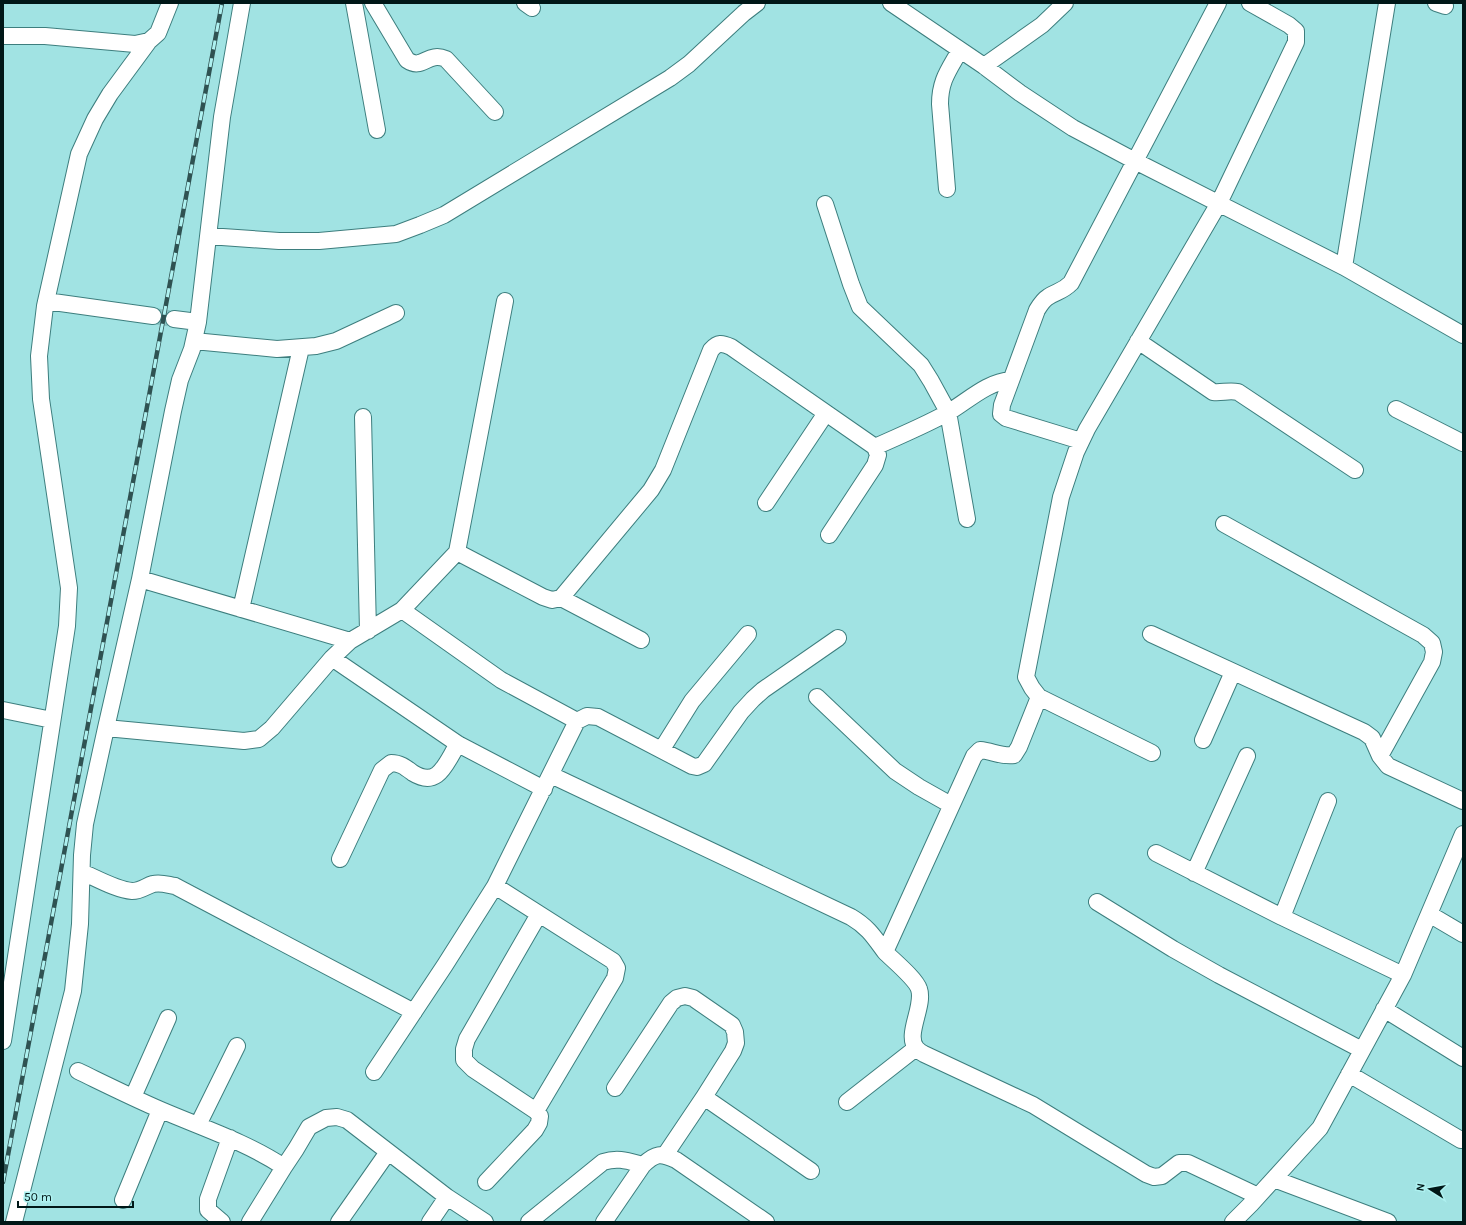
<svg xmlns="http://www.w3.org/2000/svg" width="1466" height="1225" font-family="Karla,sans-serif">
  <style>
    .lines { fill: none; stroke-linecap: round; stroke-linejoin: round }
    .minor-tunnel { stroke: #89c4c4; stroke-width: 16; stroke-dasharray: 16 8; stroke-linecap: butt }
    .minor-casing { stroke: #3d7e7e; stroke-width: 18 }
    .minor { stroke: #fff; stroke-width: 16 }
    .rail-casing { stroke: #2f5252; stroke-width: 4.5 }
    .rail { stroke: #aef1f0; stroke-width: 3; stroke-dasharray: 9; stroke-linecap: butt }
  </style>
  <rect width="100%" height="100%" fill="#a1e3e3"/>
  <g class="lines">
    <path class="minor-tunnel" d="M153,316L174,319"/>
    <g class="minor-casing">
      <path id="minor" d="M354,3L377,130
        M373,3L407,60C423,71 427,51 446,59L495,112
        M525,3L532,8
        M891,3L984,66L1020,93L1073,128L1135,161L1344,267L1463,335
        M1436,3L1445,6
        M3,36H45L135,44L149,41L158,33L170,3
        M984,66L1042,25L1065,3
        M947,189L940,104C940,80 949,70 960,50
        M825,204L851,284L860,307L921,365L931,381L948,412L967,519
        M208,236L279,241H319L396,234L420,225L444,215L670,78L689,64L744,13L757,3
        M1344,267L1387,3
        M46,301L153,316
        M174,319L198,322
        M194,341L277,349L316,346L336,341L396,313
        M1138,341L1213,392C1222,393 1229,390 1238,392L1355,470
        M1396,409L1463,443
        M363,417L368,631
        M1081,441L1006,418L1001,414L1002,405L1037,310C1040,305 1043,300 1048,297C1057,291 1062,292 1071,283L1218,3
        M766,503L826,413
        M1224,524L1423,635L1432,643L1434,652L1432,662L1380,756
        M829,535L875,465L878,455L875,447
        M457,552L543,597L552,600L561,598L651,490L663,470L711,350C718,342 722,343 731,347L875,447C899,436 926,425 949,412C969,400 987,382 1011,380
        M140,579L350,641
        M561,598L641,640
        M241,609L301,348
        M402,610L501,680L577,721
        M1151,634L1364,732L1372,738L1380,756L1388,766L1463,801
        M332,658L458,744L544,789
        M817,697L895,771L919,787L951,805
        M3,710L52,720
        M106,728L244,741L259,739L272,728L332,658L350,641L402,610L457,552L505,301
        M1203,740L1233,672
        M662,749L692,701L748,634
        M1152,753L1039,697L1032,688L1026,677L1061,497L1076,452L1087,429L1219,203L1296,42V31L1289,25L1250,3
        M551,775L851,917C868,927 874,937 885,952L974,756L980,750C992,751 1002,757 1014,755L1019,747L1039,697
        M1156,853L1282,917L1403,975
        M340,859L382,770L391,763C400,763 405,767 413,773C439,789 446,762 458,744
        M82,872C96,878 117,890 132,891C141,891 146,886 153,884C161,882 168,885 175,886L414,1012
        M1194,873L1247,756
        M495,886L613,961L617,968L615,978L536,1111
        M1097,902L1173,949L1219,975L1362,1050
        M1429,914L1463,934
        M1282,917L1328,801
        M885,952C893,960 916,979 919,989C925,1006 904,1036 917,1049C919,1051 922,1053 924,1054L1033,1105L1146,1174L1154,1177L1162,1176L1179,1163H1188L1258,1196
        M1384,1009L1463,1058
        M3,1041L67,626L69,588L41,399L39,356L45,306L79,154L95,119L110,94L149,41
        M78,1071C105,1084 133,1098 161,1110C203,1128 246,1142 284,1167L296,1149L309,1127L326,1118L337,1117L347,1120L447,1197L485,1222
        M374,1072L445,965L495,886L577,721L587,716L598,717L692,766L697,767L704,764L741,712L753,699L763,690L838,638
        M1349,1074L1461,1140
        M615,1088L671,1003L677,998L685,996L693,998L732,1025L735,1032L736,1043L733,1051L704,1097
        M133,1097L168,1018
        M847,1102L916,1048
        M198,1125L237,1046
        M665,1155L704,1097L811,1171
        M643,1165C656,1153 660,1153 676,1160L766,1222
        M1274,1179L1388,1222
        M486,1182L535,1130L539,1123L540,1116L536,1111L473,1069L464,1060V1049L467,1039L539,914
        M123,1200L160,1110
        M14,1222L73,991L80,924L82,855L85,824L106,728L140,579L173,411L180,380L192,349L198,322L222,117L242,3
        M222,1222L208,1210V1199L230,1138
        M250,1222L284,1167
        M339,1222L388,1152
        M430,1222L447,1197
        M529,1222L603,1162C618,1157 628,1161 643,1165L604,1222
        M1233,1222L1251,1204L1320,1128L1403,975L1463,834"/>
    </g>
    <use href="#minor" class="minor"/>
    <g class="rail-casing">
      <path id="rail" d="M3,1182L222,3"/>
    </g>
    <use href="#rail" class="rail"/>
  </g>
  <rect width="1466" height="1225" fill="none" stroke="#001717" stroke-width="8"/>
  <g transform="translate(1430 1189) rotate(281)" stroke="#aef1f0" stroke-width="3" paint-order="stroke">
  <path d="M0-3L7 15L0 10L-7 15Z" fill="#001717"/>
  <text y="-6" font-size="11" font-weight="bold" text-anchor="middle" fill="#001717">N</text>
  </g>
  <path d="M18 1201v6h115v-6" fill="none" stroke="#001717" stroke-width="2"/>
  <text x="24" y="1201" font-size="12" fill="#001717" stroke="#aef1f0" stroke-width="3" paint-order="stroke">50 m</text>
</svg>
